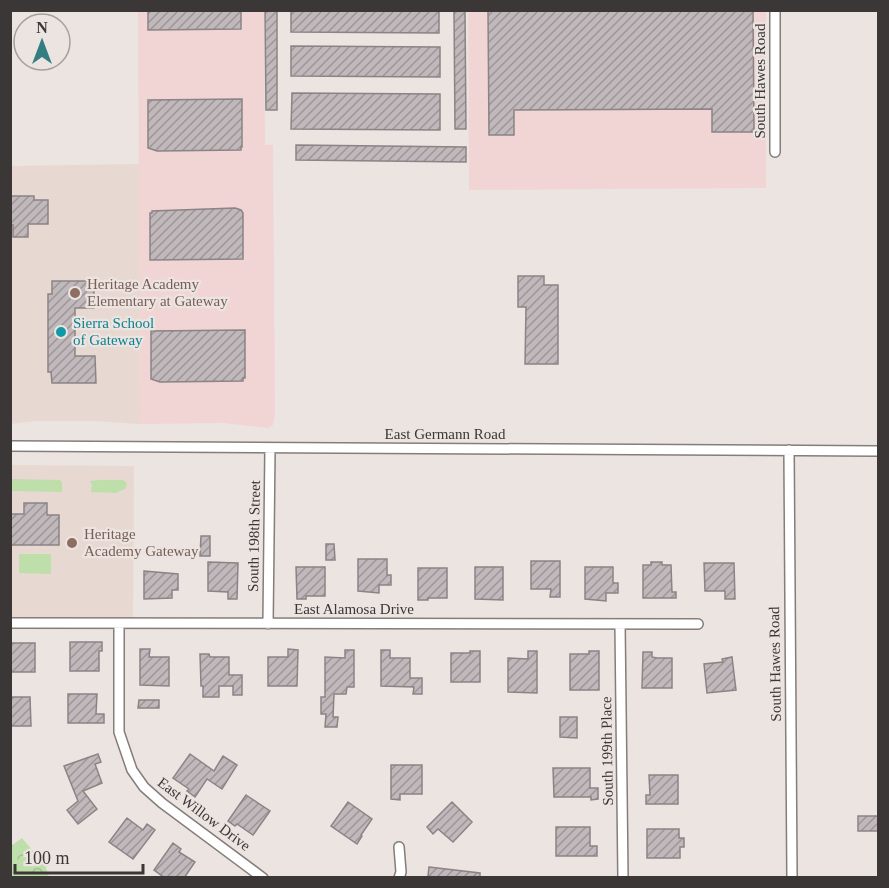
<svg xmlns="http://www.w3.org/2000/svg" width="889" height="888" font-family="'Times New Roman',serif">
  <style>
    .built { fill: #e8d8d2 }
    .industrial { fill: #f0d5d4 }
    .grass { fill: #bedfaa }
    .park { fill: url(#park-crowns) }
    .building { fill: url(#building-hatch); stroke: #8b8385; stroke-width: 1.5 }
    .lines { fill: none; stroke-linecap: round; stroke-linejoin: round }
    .minor-casing { stroke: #847d7a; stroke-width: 12 }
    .minor { stroke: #fff; stroke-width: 9 }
    .education-dot { fill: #8d6e63; stroke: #ece4e1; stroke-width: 2 }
    .culture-dot { fill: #0f9aa8; stroke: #ece4e1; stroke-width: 2 }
    .labels { text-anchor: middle; stroke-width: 4.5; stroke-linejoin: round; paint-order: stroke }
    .street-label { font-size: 15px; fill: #3a3736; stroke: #ece4e1 }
    .education-label { font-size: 15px; fill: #785e54; stroke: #ece4e1; text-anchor: start }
    .culture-label { font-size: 15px; fill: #0d838f; stroke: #ece4e1; text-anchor: start }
  </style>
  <defs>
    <pattern id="park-crowns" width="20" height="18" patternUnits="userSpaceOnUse" patternTransform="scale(1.5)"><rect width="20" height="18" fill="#bedfaa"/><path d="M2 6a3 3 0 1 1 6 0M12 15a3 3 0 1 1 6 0" fill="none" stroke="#a4c093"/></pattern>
    <pattern id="building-hatch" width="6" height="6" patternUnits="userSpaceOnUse" patternTransform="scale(1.5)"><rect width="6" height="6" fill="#c0b8ba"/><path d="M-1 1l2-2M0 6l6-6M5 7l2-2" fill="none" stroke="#9d9698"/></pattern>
  </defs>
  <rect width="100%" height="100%" fill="#ece4e1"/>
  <path class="built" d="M139,164L140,424L96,421H34L11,424L10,166Z
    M11,465L134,466L133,618L11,617Z"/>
  <path class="industrial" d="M138,11H264L265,145H273L275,413L273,425L268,428L223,423L140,424Z
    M468,11H766V188L469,190Z"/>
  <path class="grass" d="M11,479L60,480L62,482V492L11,491Z
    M99,480H122L125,481L127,484L125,489L116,493L91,492L92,485L90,481Z
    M19,554H51V574L19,573Z"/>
  <path class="park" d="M22,838L45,865L49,877H12L11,846Z"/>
  <path class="building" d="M148,10H241V29L148,30Z
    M265,10H277V110H266Z
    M291,10H439V33L291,32Z
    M454,10H465L466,129H455Z
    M488,10H753L754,132H712V109L514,110V135H489Z
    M291,46L440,47V77L291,76Z
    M292,93L440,94V130L291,129Z
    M242,99V147H241V150L157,151L148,148V100Z
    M296,145L466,147V162L296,160Z
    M10,196H34V200H48V224H28V237H13V225H10Z
    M235,208L241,210L243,213V259L150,260V213H152V211Z
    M518,276H544V285H558V364H525L526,307H518Z
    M52,281H94V308H75V356H95L96,383H52L51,372H48V294H52Z
    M245,330V378H243V381L160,382L151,379V331Z
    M24,503H47V515H59V545H11V514H24Z
    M201,536H210V556H200Z
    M326,544H334L335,560H326Z
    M358,559H387V575H391V585H379V593L358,591Z
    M531,561H560V597H550L551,589H531Z
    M208,562L238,563L237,599H228V592L208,591Z
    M651,562H662V565H671L672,592H676V598H643V565H651Z
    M704,563H734L735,599H725V591H705Z
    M296,567H325V596H306V599H297Z
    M475,567H503V600L475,599Z
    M585,567H613V583H618V593H606V601L585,599Z
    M418,568H447V598H428V600H418Z
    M144,571L178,574V590H172V598L144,599Z
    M70,642H102V651H99V671H70Z
    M10,643H35V672H10Z
    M140,649H150L149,657H169V686L140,685Z
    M288,649L298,650L297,686H268V657H288Z
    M345,650H354V687H347L346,694H334L333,717H338L337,727H325L326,714H321V697H325V657L345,658Z
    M381,650H390V658H410V678H422V694H413L414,687L381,686Z
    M470,651H480V682H451V653H470Z
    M528,651H537V693L508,692V658L528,659Z
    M589,651H599V690H570V654H589Z
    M643,652H652V657L657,658H672V688H642Z
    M200,654H209L210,657H229V675H242V695H233V686H219V697H203V686H201Z
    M732,657L736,690L707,693L704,664L723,662L722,659Z
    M68,694H97L96,714H104V723H68Z
    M10,697H30L31,726H10Z
    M139,700H159V708H138Z
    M560,717H577V738L560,737Z
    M98,754L101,762L95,764L102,783L83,791L97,809L78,824L67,810L78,801L64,766Z
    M190,754L214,771L223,756L237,765L222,789L207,779L195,797L187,791L189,789L173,778Z
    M391,765H422V794H400V800L391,799Z
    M553,768H590V788H598V799L591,800V797H554Z
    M649,775H678V804H646V795H650Z
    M246,795L270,811L253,835L237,824L235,826L228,821Z
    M348,802L372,819L361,835L362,836L357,844L331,826Z
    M452,802L472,822L453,842L438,829L433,834L427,827Z
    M858,816H879V831H858Z
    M127,818L143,830L147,824L155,830L133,859L109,842Z
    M556,827H590V846H597V856H556Z
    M647,829H679V838H684V847H680V858H647Z
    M173,843L181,849L179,852L195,862L184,878H165L154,870Z
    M429,867L480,873V878H437L428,876Z"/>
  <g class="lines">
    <g class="minor-casing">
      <path id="minor" d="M775,10V152
        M10,446L878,451
        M789,450L792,878
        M10,623L698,624
        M119,624V732L132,770L144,787L162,803L263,878
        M268,624L270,448
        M620,624L623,878
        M399,847L401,872L399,878"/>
    </g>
    <use href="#minor" class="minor"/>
  </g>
  <g class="education-dot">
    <circle cx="75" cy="293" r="6"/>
    <circle cx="72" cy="543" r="6"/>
  </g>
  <circle class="culture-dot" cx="61" cy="332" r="6"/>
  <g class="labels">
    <g class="street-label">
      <text transform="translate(760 81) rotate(-90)" y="5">South Hawes Road</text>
      <text x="445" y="439">East Germann Road</text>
      <text transform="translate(254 536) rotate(-89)" y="5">South 198th Street</text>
      <text x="354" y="614">East Alamosa Drive</text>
      <text transform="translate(775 664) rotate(-91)" y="5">South Hawes Road</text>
      <text transform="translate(607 751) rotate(-91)" y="5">South 199th Place</text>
      <text transform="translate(204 814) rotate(37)" y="5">East Willow Drive</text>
    </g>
    <g class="education-label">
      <text x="87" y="289">Heritage Academy<tspan x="87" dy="17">Elementary at Gateway</tspan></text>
      <text x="84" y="539">Heritage<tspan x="84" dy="17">Academy Gateway</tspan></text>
    </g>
    <g class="culture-label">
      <text x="73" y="328">Sierra School<tspan x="73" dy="17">of Gateway</tspan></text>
    </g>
  </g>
  <rect width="889" height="888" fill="none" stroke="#3a3736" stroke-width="24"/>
  <g transform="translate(42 42)"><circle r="28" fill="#ece4e1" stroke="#a59f9d" stroke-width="1.5"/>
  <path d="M0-4.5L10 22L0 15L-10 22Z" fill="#347d80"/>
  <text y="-9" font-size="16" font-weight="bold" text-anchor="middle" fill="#3a3736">N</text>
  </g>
  <path d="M15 864v9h128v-9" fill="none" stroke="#3a3736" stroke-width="3"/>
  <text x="24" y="864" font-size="18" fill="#3a3736" stroke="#ece4e1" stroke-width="4.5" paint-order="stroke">100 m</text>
</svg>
